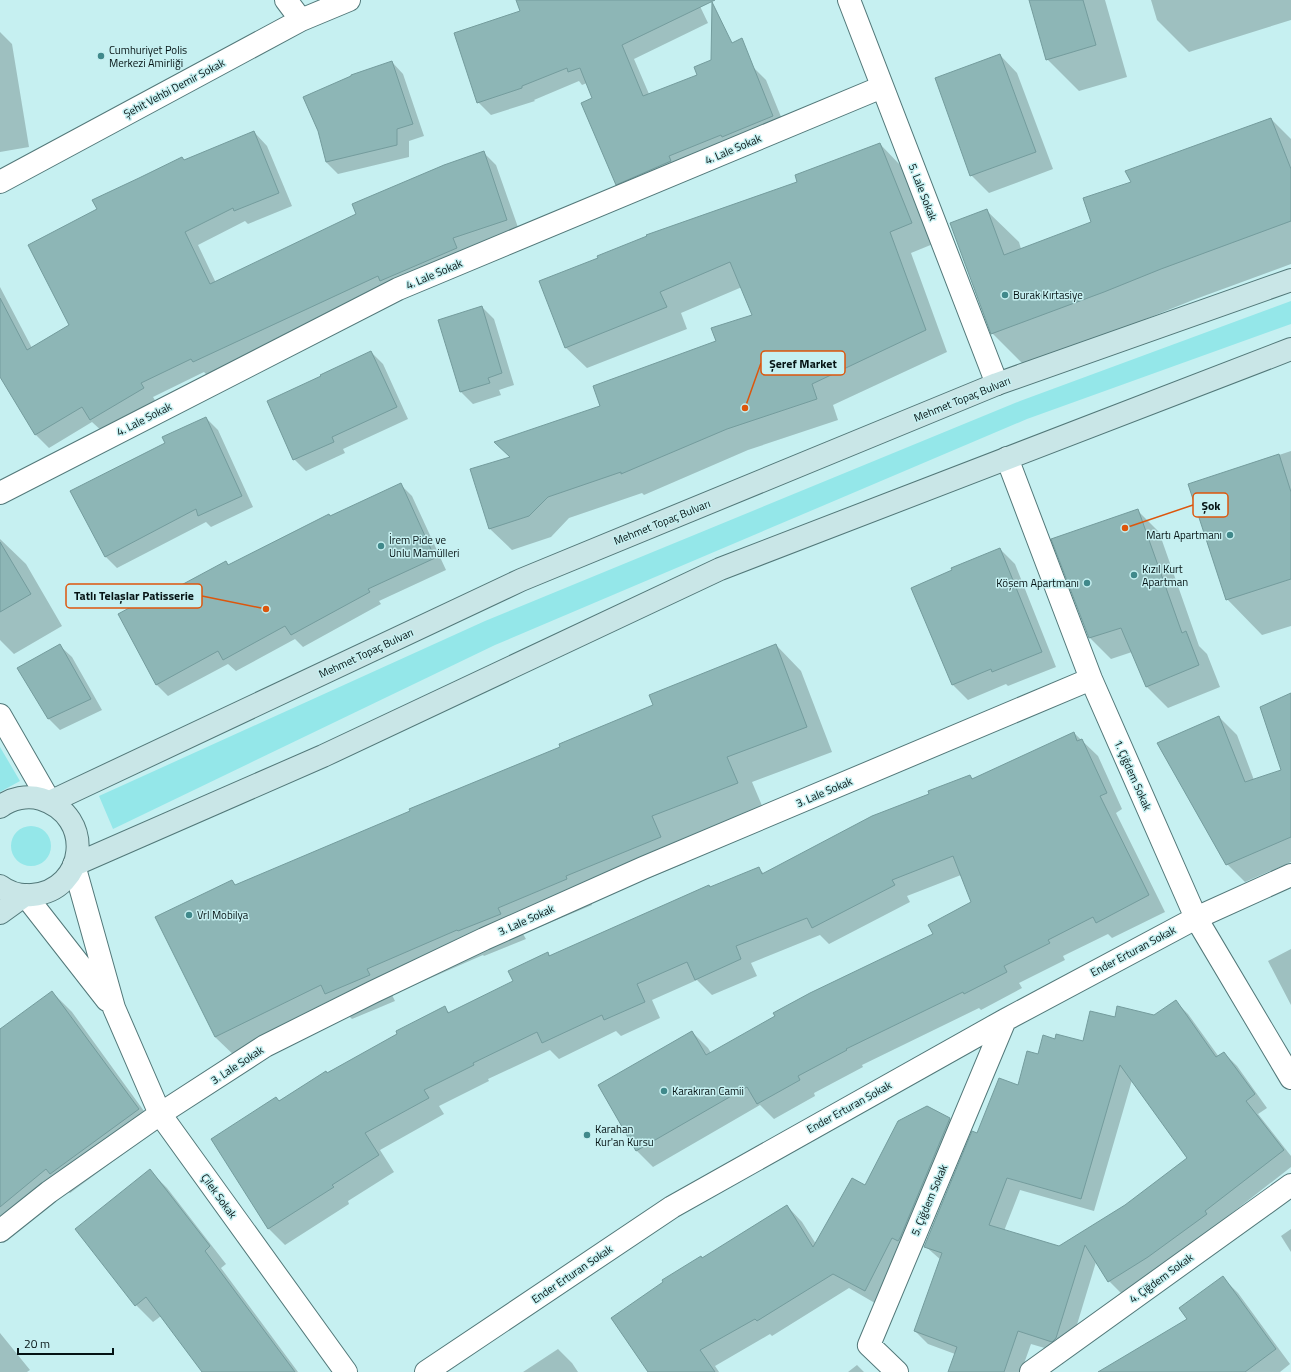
<svg xmlns="http://www.w3.org/2000/svg" width="1291" height="1372" font-family="'Titillium Web',sans-serif">
  <style>
    .green { fill: #94e7e9 }
    .shadow { fill: #0003; fill-rule: evenodd }
    .building { fill: #8db6b6; stroke: #749c9d; fill-rule: evenodd }
    .lines { fill: none; stroke-linecap: round; stroke-linejoin: round }
    .minor-casing { stroke: #527879; stroke-width: 24 }
    .tertiary-casing { stroke: #527879; stroke-width: 24 }
    .secondary-casing { stroke: #527879; stroke-width: 24 }
    .minor { stroke: #fff; stroke-width: 22 }
    .tertiary { stroke: #fff; stroke-width: 22 }
    .secondary { stroke: #c9e6e7; stroke-width: 22 }
    .poi-dot { fill: #40898b; stroke: #c6f0f1; stroke-width: 1.5 }
    .labels { text-anchor: middle; stroke-width: 3; stroke-linejoin: round; paint-order: stroke }
    .poi-label { font-size: 11px; fill: #051314; stroke: #c6f0f1; text-anchor: start }
    .street-label { font-size: 11px; fill: #051314; stroke: #c6f0f1 }
    .leader { fill: none; stroke: #dd560c; stroke-width: 1.5 }
    .callout-dot { fill: #dd560c; stroke: #c6f0f1; stroke-width: 1.5 }
    .callout { fill: #c6f0f1; stroke: #dd560c; stroke-width: 1.5 }
    .callout-label { font-size: 12px; text-anchor: middle; font-weight: bold; fill: #051314 }
  </style>
  <rect width="100%" height="100%" fill="#c6f0f1"/>
  <path class="green" d="M1291,301V324L1027,419L495,645L113,829L99,796L485,621L1020,401Z
    M0,747L20,781L0,792Z
    M11 846a20 20 0 1 1 40 0a20 20 0 1 1-40 0Z"/>
  <path class="shadow" d="M532,0H697L708,23L634,59L649,94L753,67L766,80L786,129L630,197L617,184L593,98L587,83L582,85L579,81L534,100L535,101L491,115L478,102L521,12Z
    M1030,0H1105L1127,77L1079,91L1047,59Z
    M1151,0H1291V20L1189,52L1157,20Z
    M0,32L12,44L29,147L0,152Z
    M1000,55L1017,73L1053,169L989,193L971,175Z
    M392,62L403,74L424,136L409,141V157L338,174L326,162Z
    M1271,119L1291,139V264L1193,300L1126,327L1024,365L992,333L987,211L1019,242L1021,249L1092,223Z
    M254,132L267,146L292,206L248,224L245,221L198,245L216,283L483,152L496,165L520,233L207,375L204,372L153,397L156,402L104,433L92,422L49,448L35,434L0,375V287L32,348L71,325L98,210L185,161Z
    M880,144L901,166L933,244L911,253L947,352L833,405L838,420L748,450L644,495L642,493L569,518L551,537L512,550L490,529L472,470L511,457L717,342L753,315L742,287L681,313L687,329L587,368L565,347L798,182Z
    M482,307L494,319L514,385L499,390L501,395L473,404L461,392L439,320Z
    M371,352L383,364L408,419L343,449L345,453L306,471L294,459Z
    M206,418L218,430L253,507L211,527L206,522L117,568L105,556L166,444Z
    M1291,451V626L1262,635L1227,599L1190,485Z
    M401,485L412,496L446,570L379,601L381,604L303,647L295,639L236,671L228,664L168,696L156,684L157,594L160,598L226,562L229,566L330,517Z
    M1138,511L1159,532L1199,646L1207,654L1220,687L1168,708L1146,686L1132,652L1111,659L1090,638Z
    M0,539L26,564L62,626L14,654L0,640Z
    M1000,549L1015,564L1056,667L1008,686L1006,684L968,700L953,685L912,588Z
    M776,645L801,671L832,752L752,782L763,808L677,842L686,863L591,902L592,905L523,934L526,939L484,956L483,955L392,995L395,1001L352,1019L344,1011L241,1062L215,1037L232,881L236,886L561,747L654,705Z
    M60,646L72,657L102,710L60,730L48,718Z
    M1291,694V862L1245,882L1227,864L1219,717L1237,735L1254,780L1282,770Z
    M1074,733L1098,756L1122,809L1116,813L1165,912L1112,938L1108,934L1063,956L1065,960L1019,983L1022,988L981,1010L979,1008L862,1065L863,1067L814,1093L815,1096L774,1119L760,1105L653,1167L637,1151L599,1085L692,1032L708,1048L711,1053L934,934L972,902L961,875L907,896L910,902L829,944L820,935L751,963L757,976L712,995L697,980L652,1000L660,1018L621,1036L616,1031L559,1059L550,1050L488,1079L489,1081L439,1106L444,1114L380,1150L394,1172L348,1201L349,1204L285,1245L269,1229L212,1139L444,1008L450,1013L514,982L547,953L551,956L709,886L711,888L759,868L764,874L970,776L973,779Z
    M1291,949V1005L1268,961Z
    M52,992L72,1012L157,1129L70,1193L65,1189L0,1242V1031Z
    M1175,1001L1188,1014L1219,1057L1224,1053L1237,1066L1267,1108L1258,1114L1291,1156V1167L1218,1224L1122,1294L1109,1281L1096,1262L1069,1351L1065,1354L1031,1344L1021,1372H949L955,1354L928,1344L915,1331L941,1260L925,1246L977,1134L1019,1087L1039,1056L1056,1040L1084,1043L1115,1018L1154,1016ZM1132,1080L1188,1158L1125,1206L1059,1247L1004,1231L1020,1190L1094,1211Z
    M927,1107L950,1119L965,1134L880,1306L849,1288L772,1336L770,1334L715,1366L719,1372H649L703,1259L787,1206L802,1222L816,1244L865,1186Z
    M150,1171L167,1188L226,1264L221,1268L298,1372H203L161,1316L153,1322L136,1305Z
    M1291,1229V1252L1281,1236Z
    M1223,1278L1238,1293L1290,1364L1280,1372H1101L1189,1319Z
    M0,1333L30,1370L27,1372H0Z
    M558,1349L572,1363L578,1372H523Z
    M857,1365L864,1372H848Z"/>
  <path class="building" d="M516,0H715L622,45L643,96L697,75L694,67L711,60L712,2L732,43L742,38L773,116L722,137L721,135L669,156L671,161L616,185L581,103L592,98L580,68L568,72L567,68L522,86V88L477,103L454,33L520,11Z
    M1029,0H1083L1096,45L1046,60Z
    M1000,54L1036,152L970,176L935,78Z
    M392,61L413,124L397,129V145L326,162L318,131L303,97L351,76V75Z
    M1271,118L1291,169V221L1161,269L1104,292L991,334L950,223L987,209L1004,255L1091,222L1083,198L1131,182L1125,171Z
    M254,131L279,193L234,211L233,208L185,232L210,284L356,214L352,204L444,165L484,151L507,220L453,238L457,248L380,281L378,276L193,362L191,359L141,383L144,388L90,420L82,407L35,435L0,377V298L27,350L69,325L28,245L97,209L92,200L139,178L182,157L184,160Z
    M880,143L912,223L890,232L926,330L812,384L817,399L727,429L621,474V472L548,497L529,516L489,529L470,469L510,457L494,442L600,406L593,386L716,341L711,328L752,315L730,262L660,292L667,307L565,348L539,281L598,258L597,256L647,236L646,235L797,182L795,175Z
    M482,306L502,373L488,378L490,383L460,392L438,320Z
    M371,351L397,407L332,437L334,442L293,460L267,401L321,376L320,375Z
    M206,417L242,496L198,516L196,509L105,557L70,491L165,443L162,437Z
    M1279,454L1291,492V579L1226,600L1188,484Z
    M401,483L435,558L368,589L370,592L291,635L285,626L223,660L218,651L156,685L118,614L157,593L159,597L226,561L228,565L329,514L330,516Z
    M1138,509L1182,633L1186,631L1199,665L1146,687L1121,628L1089,638L1051,539Z
    M0,542L31,594L0,612Z
    M1000,548L1042,652L992,672L991,669L952,685L911,588L952,570L951,568Z
    M60,644L91,699L48,719L17,668Z
    M776,644L807,727L727,757L738,783L652,816L661,837L566,876L567,879L498,908L501,914L458,931L457,930L367,969L370,975L325,994L321,985L215,1037L155,917L232,880L235,885L410,811L409,809L560,747L559,744L653,705L649,695Z
    M1291,693V837L1226,865L1157,743L1219,716L1245,782L1281,770L1260,707Z
    M1074,732L1077,741L1082,739L1107,793L1100,796L1149,895L1096,923L1093,917L1048,940L1050,943L1004,966L1007,972L964,994L963,992L846,1049L847,1050L798,1076L800,1080L757,1104L747,1087L636,1151L598,1085L692,1031L706,1055L775,1016L773,1013L810,993L933,934L928,925L971,902L953,856L892,880L895,885L812,928L807,918L736,946L741,959L695,980L687,962L637,984L645,1002L604,1020L602,1015L542,1043L537,1032L473,1063L474,1065L424,1090L429,1098L365,1133L379,1155L332,1185L334,1187L268,1229L211,1139L276,1097L279,1101L326,1071L327,1073L397,1034L396,1031L445,1006L448,1013L513,981L508,971L548,952L549,956L709,885L710,887L759,867L762,874L872,816L929,794L928,791L970,775L972,779Z
    M52,991L139,1109L50,1174L46,1169L0,1207V1029Z
    M1176,1000L1216,1057L1224,1052L1255,1094L1246,1101L1284,1150L1205,1211L1207,1214L1148,1257L1108,1282L1085,1245L1056,1338L1052,1342L1018,1331L1004,1372H948L957,1347L914,1331L942,1253L924,1247L972,1131L977,1133L999,1078L1018,1085L1027,1051L1038,1054L1043,1035L1055,1039L1056,1034L1083,1041L1090,1011L1115,1017L1117,1006L1154,1015ZM1120,1065L1187,1158L1125,1205L1059,1246L989,1225L1007,1178L1081,1199Z
    M927,1106L950,1118L900,1238L898,1241L892,1238L865,1291L833,1274L757,1321L755,1319L700,1350L715,1372H648L611,1318L663,1282L662,1280L701,1256L702,1258L787,1205L813,1247L852,1178L865,1185L898,1121Z
    M150,1169L210,1246L205,1251L295,1372H202L146,1297L135,1306L75,1229Z
    M1223,1276L1276,1349L1245,1372H1098L1187,1319L1179,1308Z"/>
  <g class="lines">
    <g class="minor-casing">
      <path id="minor" d="M286,0L301,20
        M849,0L997,384
        M0,182L301,20L349,0
        M1007,458L1091,679L1196,918L1291,1078
        M0,493L398,289L882,87
        M74,865L114,1008L160,1114L346,1372
        M25,895L107,1000
        M0,1231L49,1192L160,1114L265,1046L373,992L484,939L643,868L1091,679
        M426,1372L672,1207L1005,1020L1196,918L1291,875
        M897,1372L869,1345L1005,1020
        M1031,1372L1291,1185"/>
    </g>
    <g class="tertiary-casing">
      <path id="tertiary" d="M0,715L50,802"/>
    </g>
    <g class="secondary-casing">
      <path id="secondary" d="M50,802L521,580L997,384L1291,280
        M0,807C11,798 28,795 41,799C95,816 87,890 32,895C20,896 9,893 0,886
        M74,865L323,756L720,569L1291,349
        M0,913L25,895"/>
    </g>
    <use href="#minor" class="minor"/>
    <use href="#tertiary" class="tertiary"/>
    <use href="#secondary" class="secondary"/>
  </g>
  <g class="poi-dot">
    <circle cx="101" cy="56" r="4"/>
    <circle cx="1005" cy="295" r="4"/>
    <circle cx="1230" cy="535" r="4"/>
    <circle cx="381" cy="546" r="4"/>
    <circle cx="1134" cy="575" r="4"/>
    <circle cx="1087" cy="583" r="4"/>
    <circle cx="189" cy="915" r="4"/>
    <circle cx="664" cy="1091" r="4"/>
    <circle cx="587" cy="1135" r="4"/>
  </g>
  <g class="labels">
    <g class="poi-label">
      <text x="109" y="54">Cumhuriyet Polis<tspan x="109" dy="13">Merkezi Amirliği</tspan></text>
      <text x="1013" y="299">Burak Kırtasiye</text>
      <text x="1222" y="539" text-anchor="end">Martı Apartmanı</text>
      <text x="389" y="544">İrem Pide ve<tspan x="389" dy="13">Unlu Mamülleri</tspan></text>
      <text x="1142" y="573">Kızıl Kurt<tspan x="1142" dy="13">Apartman</tspan></text>
      <text x="1079" y="587" text-anchor="end">Köşem Apartmanı</text>
      <text x="197" y="919">Vrl Mobilya</text>
      <text x="672" y="1095">Karakıran Camii</text>
      <text x="595" y="1133">Karahan<tspan x="595" dy="13">Kur'an Kursu</tspan></text>
    </g>
    <g class="street-label">
      <text transform="translate(174 88) rotate(-28)" y="4">Şehit Vehbi Demir Sokak</text>
      <text transform="translate(733 149) rotate(-23)" y="4">4. Lale Sokak</text>
      <text transform="translate(923 192) rotate(69)" y="4">5. Lale Sokak</text>
      <text transform="translate(434 274) rotate(-23)" y="4">4. Lale Sokak</text>
      <text transform="translate(962 399) rotate(-22)" y="4">Mehmet Topaç Bulvarı</text>
      <text transform="translate(144 419) rotate(-27)" y="4">4. Lale Sokak</text>
      <text transform="translate(662 522) rotate(-22)" y="4">Mehmet Topaç Bulvarı</text>
      <text transform="translate(366 653) rotate(-25)" y="4">Mehmet Topaç Bulvarı</text>
      <text transform="translate(1133 775) rotate(66)" y="4">1. Çiğdem Sokak</text>
      <text transform="translate(824 792) rotate(-23)" y="4">3. Lale Sokak</text>
      <text transform="translate(526 920) rotate(-24)" y="4">3. Lale Sokak</text>
      <text transform="translate(1133 951) rotate(-28)" y="4">Ender Erturan Sokak</text>
      <text transform="translate(237 1065) rotate(-33)" y="4">3. Lale Sokak</text>
      <text transform="translate(849 1107) rotate(-29)" y="4">Ender Erturan Sokak</text>
      <text transform="translate(219 1196) rotate(54)" y="4">Çilek Sokak</text>
      <text transform="translate(929 1200) rotate(-67)" y="4">5. Çiğdem Sokak</text>
      <text transform="translate(572 1274) rotate(-34)" y="4">Ender Erturan Sokak</text>
      <text transform="translate(1161 1278) rotate(-36)" y="4">4. Çiğdem Sokak</text>
    </g>
  </g>
  <path class="leader" d="M745 408L761 363M1125 528L1193 505M266 609L202 596"/>
  <g class="callout-dot">
    <circle cx="745" cy="408" r="4"/>
    <circle cx="1125" cy="528" r="4"/>
    <circle cx="266" cy="609" r="4"/>
  </g>
  <g class="callout">
    <rect x="761" y="351" width="84" height="24" rx="4"/>
    <rect x="1193" y="493" width="35" height="24" rx="4"/>
    <rect x="66" y="584" width="136" height="24" rx="4"/>
  </g>
  <g class="callout-label">
    <text x="803" y="368">Şeref Market</text>
    <text x="1211" y="510">Şok</text>
    <text x="134" y="600">Tatlı Telaşlar Patisserie</text>
  </g>
  <path d="M18 1348v6h95v-6" fill="none" stroke="#051314" stroke-width="2"/>
  <text x="24" y="1348" font-size="12" fill="#051314" stroke="#c6f0f1" stroke-width="3" paint-order="stroke">20 m</text>
</svg>
